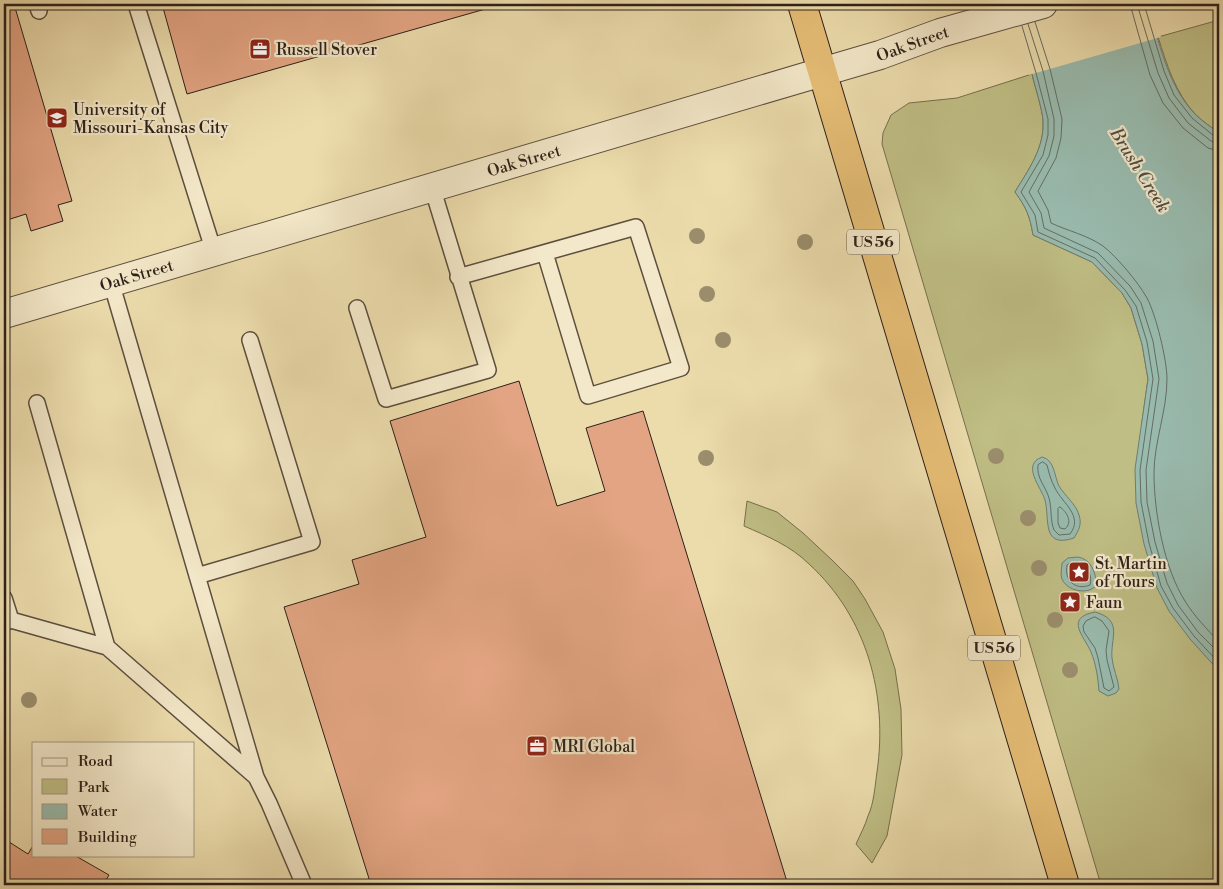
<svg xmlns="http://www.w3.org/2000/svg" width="1223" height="889" font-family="'Libre Bodoni',serif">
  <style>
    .green { fill: #bfbe84; stroke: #766f4e }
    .water { fill: #99bbae; stroke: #6e7d72 }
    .pier { fill: #ecdcac }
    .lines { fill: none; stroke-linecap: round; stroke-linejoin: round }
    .shore { stroke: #636e64; stroke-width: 1 }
    .building { fill: #e2a482; stroke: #2d2019 }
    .lane-casing { stroke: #5d4f3e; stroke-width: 18 }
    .street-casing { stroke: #5d4f3e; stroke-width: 30 }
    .highway-casing { stroke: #2d2019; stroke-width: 30 }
    .lane { stroke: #f3e8c9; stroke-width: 15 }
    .street { stroke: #f3e8c9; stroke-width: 28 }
    .highway { stroke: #e6be76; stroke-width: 28 }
    .tree { fill: #9b8e6d }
    .labels { text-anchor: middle; stroke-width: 4.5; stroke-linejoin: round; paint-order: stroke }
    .shield { fill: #f3e8c9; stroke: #685c4e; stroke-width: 1 }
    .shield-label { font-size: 15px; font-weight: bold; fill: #2d2019 }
    .street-label { font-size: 16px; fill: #2d2019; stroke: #f3e8c9 }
    .poi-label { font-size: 16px; fill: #2d2019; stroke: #f3e8c9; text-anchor: start }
    .water-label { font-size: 18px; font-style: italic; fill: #4d4e46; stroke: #f3e8c9 }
  </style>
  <rect width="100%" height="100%" fill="#ecdcac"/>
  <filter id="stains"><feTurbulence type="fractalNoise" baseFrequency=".004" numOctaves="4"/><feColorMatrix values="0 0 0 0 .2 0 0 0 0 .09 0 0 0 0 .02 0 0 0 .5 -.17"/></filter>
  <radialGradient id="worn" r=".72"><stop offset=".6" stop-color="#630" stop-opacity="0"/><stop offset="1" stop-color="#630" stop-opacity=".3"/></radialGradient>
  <path class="green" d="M1219,20V133C1211,127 1202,121 1195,114C1175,92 1167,65 1158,37Z
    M1032,74C1035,87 1042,108 1043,120C1045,148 1028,170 1015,192C1026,207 1030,216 1033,235L1092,262L1122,293L1131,308L1142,344L1148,379L1142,422L1209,658L1219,671V885H1101L882,144L883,133L891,115L909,103L957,98Z
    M747,501L777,512L803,533L832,560L853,581L865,599L883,632L895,669L901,709L902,755L887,836L872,863L856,844C860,835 865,826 868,816C874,803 875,786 877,772C888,695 867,617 809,564C791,546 767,536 744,526Z"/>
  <path class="water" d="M1148,4C1159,41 1167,85 1195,114C1202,121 1211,127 1219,133V671L1190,639L1169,611L1157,588L1144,544L1136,503L1135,469L1148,379L1142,344L1131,308L1122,293L1092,262L1033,235C1030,216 1026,207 1015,192C1028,170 1045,148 1043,120C1042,108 1035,87 1032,74Z
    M1042,457C1055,460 1054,476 1059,486C1065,496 1076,504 1079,515C1082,524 1079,530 1074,538C1041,549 1050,519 1045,500C1041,487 1021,465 1042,457Z
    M1078,557C1091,559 1097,574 1096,586C1087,595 1067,591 1062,579C1060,574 1062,568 1062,563L1068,558Z
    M1095,612C1124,620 1110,639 1112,658C1113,669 1118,678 1119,689L1116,693L1108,696L1099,691C1098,678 1096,664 1091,652C1084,636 1064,618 1095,612Z"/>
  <path class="pier" d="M1007,4H1151L1161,37L1029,75Z"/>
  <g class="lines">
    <path class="shore" d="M1130,4L1150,75L1163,103L1183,128L1208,148L1219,151
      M1137,4L1158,73L1169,98L1188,123L1211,141L1219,143
      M1144,4L1164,71L1174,95L1192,118L1214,136L1219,137
      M1035,22L1050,69L1062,119L1061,138L1056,158L1038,191L1048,210L1051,223C1068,231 1087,235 1103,246C1117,257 1138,282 1147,298C1156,315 1167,360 1167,379C1167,411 1154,442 1154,473C1154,512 1164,568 1185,601C1194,616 1207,629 1219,642
      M1028,24L1043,71L1054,119V136L1049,156L1029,192L1041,213L1044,228L1098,253L1130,286L1141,303L1153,341L1159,379L1146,470L1147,502L1155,542L1167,583L1178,605L1198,632L1219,653
      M1022,26L1036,73L1048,119V135L1043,155L1021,192L1035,215L1038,232L1095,258L1125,290L1136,306L1147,342L1153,379L1140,470L1141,502L1149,543L1161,586L1173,608L1194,636L1219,663
      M1043,462L1047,465C1049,473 1051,481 1055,488C1062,503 1084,516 1070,534L1059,535L1054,530C1050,520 1052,509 1049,498C1046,487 1036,478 1038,465Z
      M1060,507C1067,512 1073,522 1065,529L1060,528L1058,523V509Z
      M1078,562C1087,565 1093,576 1090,585C1075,591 1064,580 1067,565L1070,563Z
      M1095,617L1102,621L1109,631L1106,650L1107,660L1114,687L1109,691L1104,688L1098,658L1095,648L1084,632L1083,626L1086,621Z"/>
  </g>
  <path class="building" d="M4,4H14L72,201L58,205L63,221L31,231L26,214L4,221Z
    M162,4H503L187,94Z
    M519,381L557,506L605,491L586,428L643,411L788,885H371L284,607L359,584L352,560L426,537L390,421Z
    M6,840L28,854L34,844V855H74L109,875L103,885H4V844Z"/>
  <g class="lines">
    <g class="lane-casing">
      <path id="lane" d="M37,4L39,11
        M136,4L214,252
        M458,277L636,227L681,368L588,396L545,253
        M111,282L256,777L269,803L304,885
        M357,308L386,399L488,370L432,187
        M37,403L107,647
        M197,576L312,542L250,340
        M4,598L11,620L4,623
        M11,620L107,647L256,777"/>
    </g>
    <g class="street-casing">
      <g id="street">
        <path id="s1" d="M4,314L822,72L880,55L940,33L1043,4"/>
      </g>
    </g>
    <g class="highway-casing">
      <path id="highway" d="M802,4L1065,885"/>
    </g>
    <use href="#lane" class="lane"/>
    <use href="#street" class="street"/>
    <use href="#highway" class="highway"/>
  </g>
  <g class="tree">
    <circle cx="697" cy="236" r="8"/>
    <circle cx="805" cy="242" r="8"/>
    <circle cx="707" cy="294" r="8"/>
    <circle cx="723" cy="340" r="8"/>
    <circle cx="996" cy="456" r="8"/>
    <circle cx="706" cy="458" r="8"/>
    <circle cx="1028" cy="518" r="8"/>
    <circle cx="1039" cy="568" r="8"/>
    <circle cx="1055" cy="620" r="8"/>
    <circle cx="1070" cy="670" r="8"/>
    <circle cx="29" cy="700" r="8"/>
  </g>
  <defs>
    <g id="office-square" transform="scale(1.125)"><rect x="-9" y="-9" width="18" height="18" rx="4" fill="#8f2418" stroke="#f3e8c9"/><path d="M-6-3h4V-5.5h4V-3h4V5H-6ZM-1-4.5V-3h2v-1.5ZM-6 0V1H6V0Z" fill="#fff"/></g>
    <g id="university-square" transform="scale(1.125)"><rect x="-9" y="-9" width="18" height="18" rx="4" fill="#8f2418" stroke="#f3e8c9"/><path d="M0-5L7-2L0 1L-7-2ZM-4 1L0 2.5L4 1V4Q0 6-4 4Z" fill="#fff"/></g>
    <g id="sight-square" transform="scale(1.125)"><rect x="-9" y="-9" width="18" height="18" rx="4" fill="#8f2418" stroke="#f3e8c9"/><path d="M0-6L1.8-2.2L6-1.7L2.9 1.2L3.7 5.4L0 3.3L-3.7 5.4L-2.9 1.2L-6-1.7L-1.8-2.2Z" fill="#fff"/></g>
  </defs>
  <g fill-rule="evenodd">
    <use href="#office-square" x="260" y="49"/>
    <use href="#university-square" x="57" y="118"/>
    <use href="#sight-square" x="1079" y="572"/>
    <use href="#sight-square" x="1070" y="602"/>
    <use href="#office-square" x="537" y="746"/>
  </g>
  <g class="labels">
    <g class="shield">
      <rect x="847" y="229.5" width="52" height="25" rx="4"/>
      <rect x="968" y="635.5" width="52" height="25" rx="4"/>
    </g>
    <g class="shield-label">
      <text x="873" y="247">US 56</text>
      <text x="994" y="653">US 56</text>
    </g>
    <g class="street-label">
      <text dy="6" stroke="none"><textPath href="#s1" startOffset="948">Oak Street</textPath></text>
      <text dy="6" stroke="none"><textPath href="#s1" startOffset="542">Oak Street</textPath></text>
      <text dy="6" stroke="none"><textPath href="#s1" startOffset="138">Oak Street</textPath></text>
    </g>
    <g class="poi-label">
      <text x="276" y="55">Russell Stover</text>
      <text x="73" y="115">University of<tspan x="73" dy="18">Missouri-Kansas City</tspan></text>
      <text x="1095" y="569">St. Martin<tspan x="1095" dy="18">of Tours</tspan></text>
      <text x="1086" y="608">Faun</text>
      <text x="553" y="752">MRI Global</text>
    </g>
    <g class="water-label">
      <text transform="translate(1140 170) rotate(58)" y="6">Brush Creek</text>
    </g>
  </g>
  <rect width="1223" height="889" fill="none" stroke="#ecdcac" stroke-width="20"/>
  <rect x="5" y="5" width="1213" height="879" fill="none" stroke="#2d2019" stroke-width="2.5"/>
  <rect x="10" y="10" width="1203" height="869" fill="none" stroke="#2d2019"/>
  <rect x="32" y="742" width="162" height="115" fill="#f3e8c9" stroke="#a49883"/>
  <rect x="42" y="758" width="25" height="8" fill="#f3e8c9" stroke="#a49883"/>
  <text x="78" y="766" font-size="15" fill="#2d2019">Road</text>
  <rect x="42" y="779" width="25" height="15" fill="#bfbe84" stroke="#a49883"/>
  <text x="78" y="792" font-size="15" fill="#2d2019">Park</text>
  <rect x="42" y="804" width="25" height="15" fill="#99bbae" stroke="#a49883"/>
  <text x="78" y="816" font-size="15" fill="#2d2019">Water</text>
  <rect x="42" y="829" width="25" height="15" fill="#e2a482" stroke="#a49883"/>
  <text x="78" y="842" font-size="15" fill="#2d2019">Building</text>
  <rect width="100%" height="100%" filter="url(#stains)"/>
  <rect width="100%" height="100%" fill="url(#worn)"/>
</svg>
